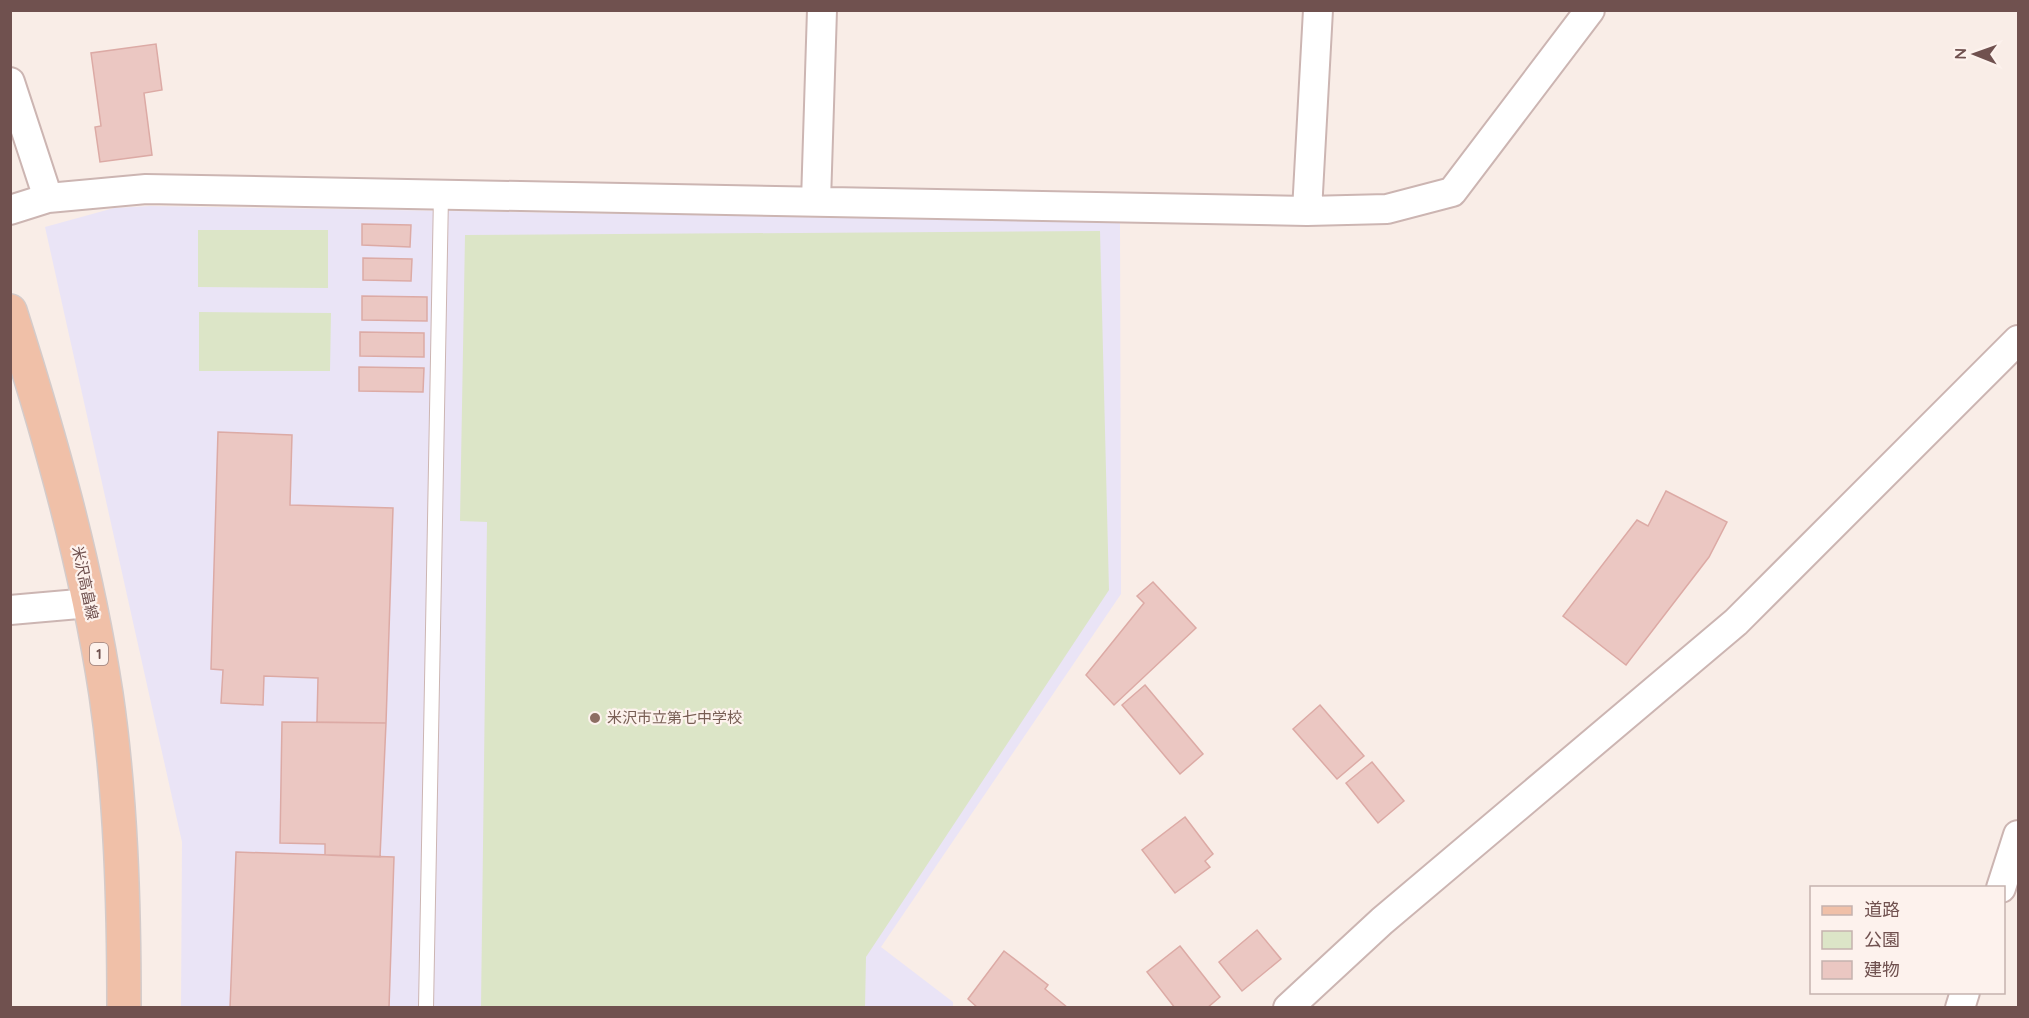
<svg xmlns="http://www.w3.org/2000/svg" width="2029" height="1018" font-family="Quicksand,'Noto Sans JP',sans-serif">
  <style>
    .education { fill: #eae4f6 }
    .green { fill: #dce5c7 }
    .building { fill: #ebc7c2; stroke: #dcaaa5; stroke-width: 1.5 }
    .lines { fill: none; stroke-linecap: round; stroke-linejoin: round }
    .lane-casing { stroke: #ccb5b2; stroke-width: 16 }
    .street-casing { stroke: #ccb5b2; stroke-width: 32 }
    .primary-casing { stroke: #d4cbca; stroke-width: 36 }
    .lane { stroke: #fff; stroke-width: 14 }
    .street { stroke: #fff; stroke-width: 28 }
    .primary { stroke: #f0c0a8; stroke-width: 33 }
    .education-dot { fill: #8d6e63; stroke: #fdf2ed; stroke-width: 2 }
    .labels { text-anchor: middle; stroke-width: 4.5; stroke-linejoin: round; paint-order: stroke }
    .shield { fill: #fdf2ed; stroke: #9a817e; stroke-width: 1.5 }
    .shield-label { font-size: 14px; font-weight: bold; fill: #70514f }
    .street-label { font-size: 15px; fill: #70514f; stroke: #fdf2ed }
    .education-label { font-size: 15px; fill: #785e54; stroke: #fdf2ed; text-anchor: start }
  </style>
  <rect width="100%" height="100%" fill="#f9ede7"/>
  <path class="education" d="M150,206L1120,222L1121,594L881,947L953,1002V1007H181L182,842L45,227L114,208Z"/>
  <path class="green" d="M198,230H328V288L198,287Z
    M1100,231L1109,590L866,957L865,1007H481L487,522L460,521L465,235Z
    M199,312L331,313L330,371H199Z"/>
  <path class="building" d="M156,44L162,90L144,93L152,155L100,162L95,127L101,126L91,53Z
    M362,224L411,225L410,247L362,245Z
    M363,258L412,259L411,281L363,280Z
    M362,296L427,297V321L362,320Z
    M360,332L424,333V357L360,356Z
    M359,367L424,368L423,392L359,391Z
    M218,432L292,435L290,505L393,508L386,723L317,722L318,678L264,676L263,705L221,703L223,670L211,669Z
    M1666,491L1727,522L1709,557L1626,665L1563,616L1637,520L1648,526Z
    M1153,582L1196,628L1114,705L1086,675L1144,603L1137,596Z
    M1145,685L1203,754L1180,774L1122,705Z
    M1320,705L1364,756L1337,779L1293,729Z
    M282,722L386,723L380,857L325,855V844L280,843Z
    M1372,762L1404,801L1378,823L1346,783Z
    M1185,817L1213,854L1205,861L1210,867L1175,893L1142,850Z
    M236,852L394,857L389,1008H230Z
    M1257,930L1281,959L1242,991L1219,962Z
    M1180,946L1220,997L1207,1008H1175L1147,972Z
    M1004,951L1048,985L1045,989L1068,1008H978L968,999Z"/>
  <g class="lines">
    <g class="lane-casing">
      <path id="lane" d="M426,1008L441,195"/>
    </g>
    <g class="street-casing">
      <path id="street" d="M10,82L48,198
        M816,201L822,10
        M10,210L48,198L146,189L1307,211L1387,209L1452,192L1590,10
        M1307,211L1318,10
        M10,610L90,603
        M2001,888L2018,835
        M1288,1008L1382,921L1736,622L2018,340
        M1960,1008L1965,992"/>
    </g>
    <g class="primary-casing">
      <path id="primary" d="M10,311C50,437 86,563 106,694C121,797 124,904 124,1008"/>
    </g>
    <use href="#lane" class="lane"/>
    <use href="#street" class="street"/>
    <use href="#primary" class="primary"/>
  </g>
  <circle class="education-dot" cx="595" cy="718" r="6"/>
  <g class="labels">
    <rect class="shield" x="90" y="643" width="18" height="22" rx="4.5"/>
    <g class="shield-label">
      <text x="99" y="659">1</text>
    </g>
    <g class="street-label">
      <text transform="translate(85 583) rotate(78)" y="5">米沢高畠線</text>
    </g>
    <g class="education-label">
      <text x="607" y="723">米沢市立第七中学校</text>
    </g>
  </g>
  <rect width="2029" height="1018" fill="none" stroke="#70514f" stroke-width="24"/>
  <rect x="1810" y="886" width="195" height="108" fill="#fdf2ed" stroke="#c5b2ae" stroke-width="1.5"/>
  <rect x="1822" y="906" width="30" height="9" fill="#f0c0a8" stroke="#c5b2ae" stroke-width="1.5"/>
  <text x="1864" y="916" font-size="18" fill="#70514f">道路</text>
  <rect x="1822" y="931" width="30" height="18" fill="#dce5c7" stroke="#c5b2ae" stroke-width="1.5"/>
  <text x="1864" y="946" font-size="18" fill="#70514f">公園</text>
  <rect x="1822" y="961" width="30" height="18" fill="#ebc7c2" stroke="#c5b2ae" stroke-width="1.5"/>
  <text x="1864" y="976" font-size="18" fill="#70514f">建物</text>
  <g transform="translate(1975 54) rotate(271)" stroke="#fdf2ed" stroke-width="4.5" paint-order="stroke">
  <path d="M0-4.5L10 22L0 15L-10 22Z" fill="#70514f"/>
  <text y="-9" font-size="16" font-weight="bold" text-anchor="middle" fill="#70514f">N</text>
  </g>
</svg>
